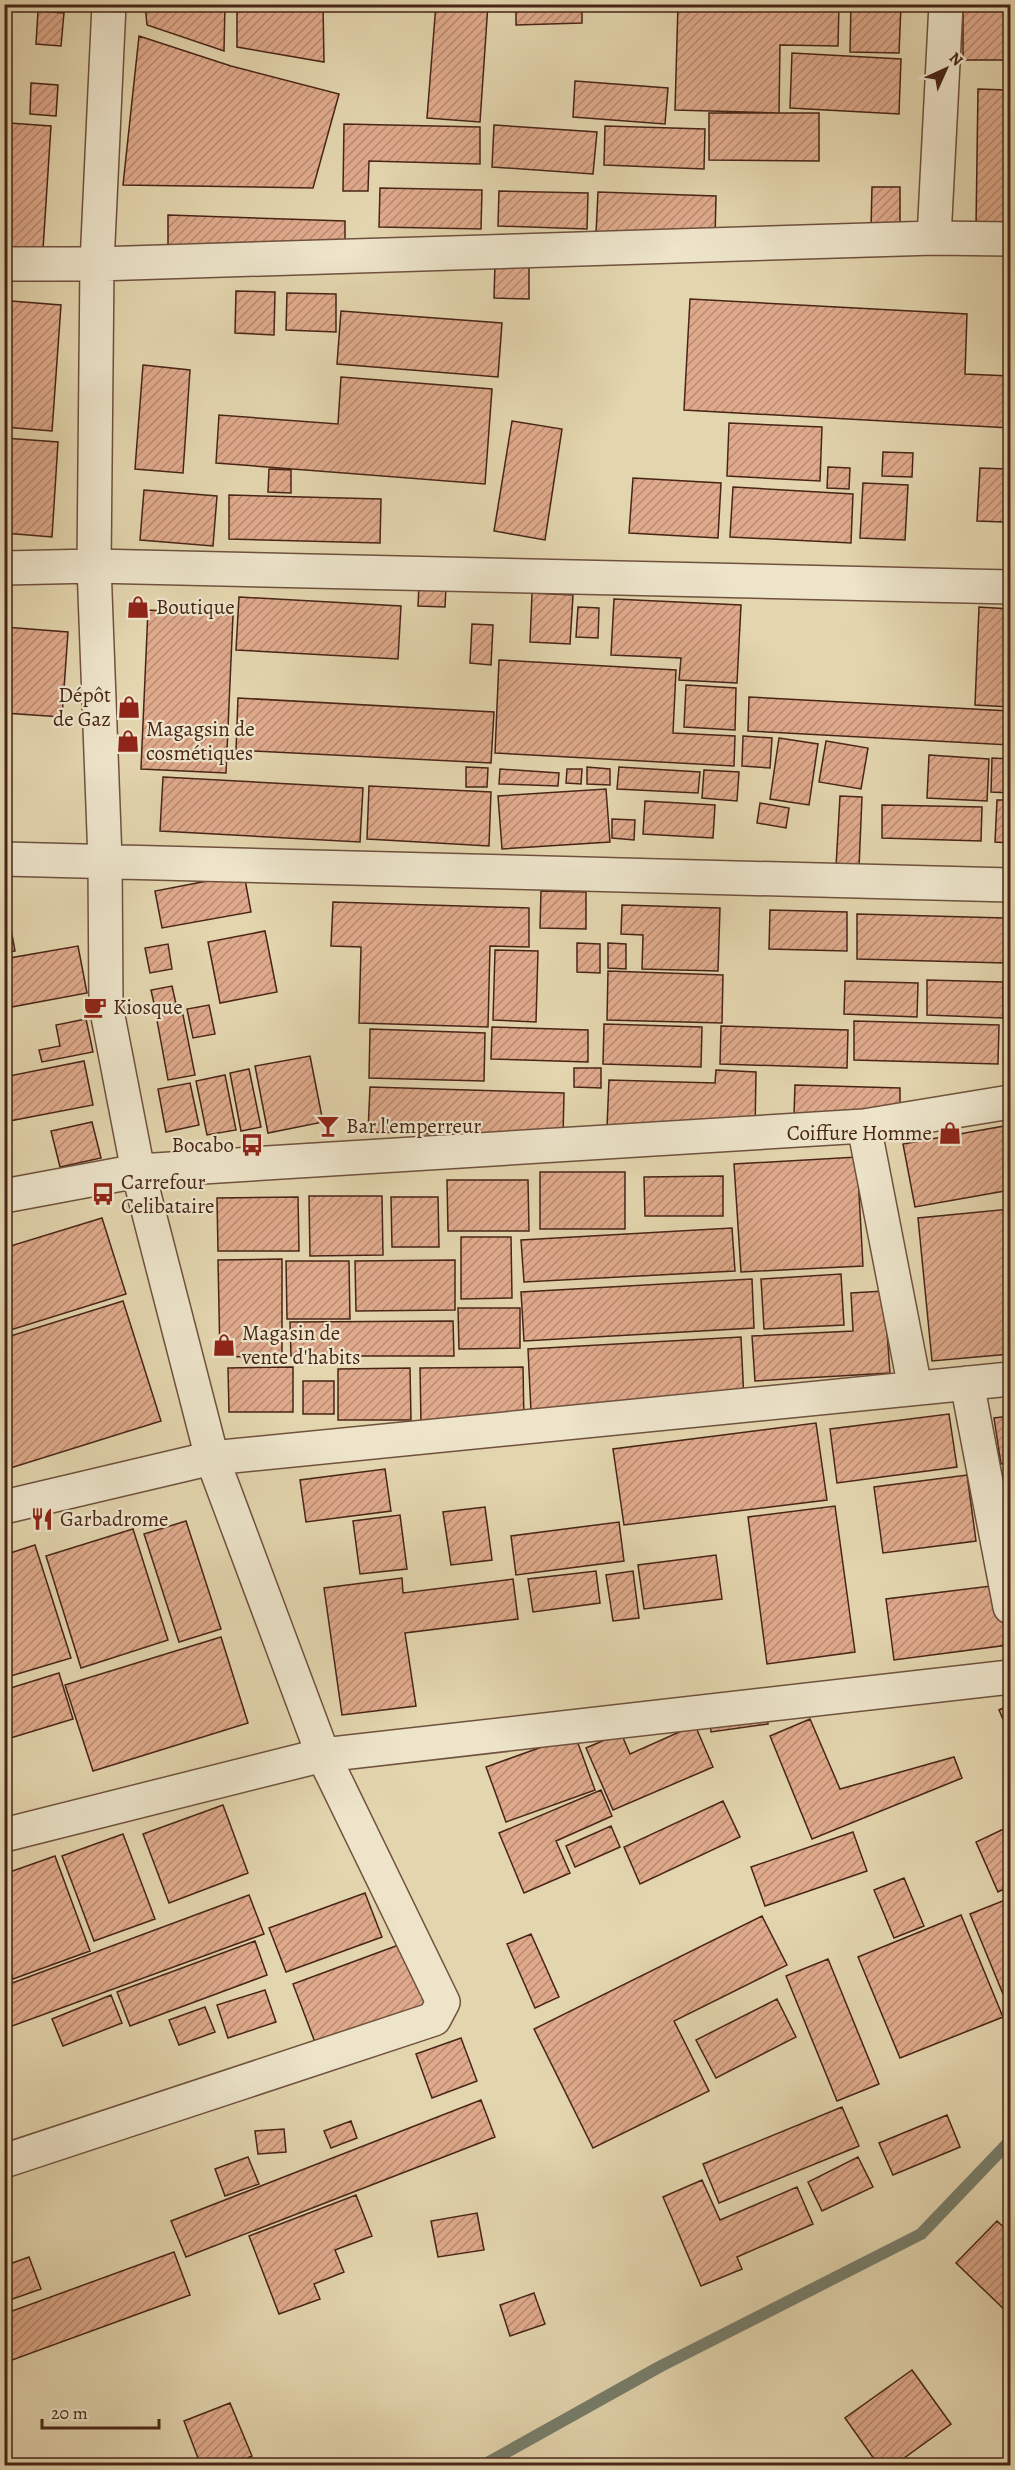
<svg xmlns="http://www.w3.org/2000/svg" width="1015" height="2470" font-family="Alegreya,serif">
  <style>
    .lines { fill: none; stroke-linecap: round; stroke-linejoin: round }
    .stream { stroke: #777e6c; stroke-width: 12 }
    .building { fill: url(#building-hatch); stroke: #482517; stroke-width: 1.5 }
    .street-casing { stroke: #6f513d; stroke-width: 36 }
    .street { stroke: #ede4ca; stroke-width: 33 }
    .labels { text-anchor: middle; stroke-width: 4.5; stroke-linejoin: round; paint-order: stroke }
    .poi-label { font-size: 21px; fill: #482517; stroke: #ede4ca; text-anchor: start }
  </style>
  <defs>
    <pattern id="building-hatch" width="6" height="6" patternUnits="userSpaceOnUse" patternTransform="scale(1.5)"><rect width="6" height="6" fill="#dfaa8c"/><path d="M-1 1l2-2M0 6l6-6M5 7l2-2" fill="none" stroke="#b78a71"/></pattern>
  </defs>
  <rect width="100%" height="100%" fill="#e3d5ae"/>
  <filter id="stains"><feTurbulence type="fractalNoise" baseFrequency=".00333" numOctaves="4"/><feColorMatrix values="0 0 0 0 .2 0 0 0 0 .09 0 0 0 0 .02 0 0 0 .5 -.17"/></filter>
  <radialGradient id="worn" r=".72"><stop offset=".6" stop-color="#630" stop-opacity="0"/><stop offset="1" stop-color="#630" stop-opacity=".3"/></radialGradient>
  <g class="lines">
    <path class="stream" d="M482,2466L661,2366L921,2234L1010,2141"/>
  </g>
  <path class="building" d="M145,4H225L224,51L147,25Z
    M237,4H323L324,62L237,47Z
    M436,4H488L480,122L427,118Z
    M516,4H582V23L516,25Z
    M678,4H839L838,46L780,45L779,113L675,110Z
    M851,4L901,5L899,53L850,52Z
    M963,4H1007V60H963Z
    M38,11L64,13L61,46L36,44Z
    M139,36L231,66L339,94L313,188L123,185Z
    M792,53L901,59L899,114L790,108Z
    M575,81L668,88L665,124L573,117Z
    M31,83L58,85L56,116L30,114Z
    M978,89L1007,90L1004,228L976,227Z
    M709,113H819V161L709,160Z
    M9,123L51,126L43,249L4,247V180Z
    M344,124L480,127V164L369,161L368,191H343Z
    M494,125L597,132L593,174L492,167Z
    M605,126L705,129L704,169L604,165Z
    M872,187H900V231L871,230Z
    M380,188L482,190L481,229L379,227Z
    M499,191L588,193L587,229L498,226Z
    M598,192L716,196L715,238L596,234Z
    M168,215L345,221V252L168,246Z
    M495,264L529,266V299L494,298Z
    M236,291L275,292L274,335L235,333Z
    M287,293L336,294V332L286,330Z
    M690,299L967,314L965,374L1010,376V428L684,410Z
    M11,301L61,305L52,431L4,427Z
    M341,311L502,323L498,377L337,364Z
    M143,365L190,370L183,473L135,469Z
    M341,377L492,389L485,484L216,463L219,415L338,424Z
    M512,421L562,429L545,540L494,531Z
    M729,423L822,427L820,481L727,476Z
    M4,438L58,442L52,537L4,533Z
    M883,452L913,453L912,477L882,476Z
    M828,467L850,468L849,489L827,488Z
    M980,468L1007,469L1004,522L977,521Z
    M269,469L291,470V493L268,492Z
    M633,478L721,483L718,538L629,533Z
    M863,483L908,485L905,540L860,538Z
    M733,487L853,494L851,543L730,537Z
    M144,490L217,496L213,546L140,540Z
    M229,495L381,499L380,543L229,539Z
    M419,585L446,587L445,607L418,606Z
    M532,593L573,595L570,644L530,642Z
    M239,597L401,606L398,659L236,650Z
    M614,599L741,605L737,683L679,680L681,658L611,655Z
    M578,607L599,608L598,638L576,637Z
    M979,607L1010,609V707L975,705Z
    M148,610L233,615L226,773L141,769Z
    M472,624L493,625L491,665L470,663Z
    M4,627L68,632L62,717L4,713Z
    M499,660L676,670L673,733L735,736L734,766L495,753Z
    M686,685L736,688L735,730L684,727Z
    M749,697L1010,711V745L748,731Z
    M238,698L494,712L491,763L236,750Z
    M743,736L772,738L770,768L742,766Z
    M779,738L818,744L809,805L770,799Z
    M826,741L868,748L861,789L819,782Z
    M929,755L989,759L987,801L927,798Z
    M992,758L1010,759V793L991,792Z
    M466,767L488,768L487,787H466Z
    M587,767L610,769V785L587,784Z
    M619,767L700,772L698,793L617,789Z
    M500,769L559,773L558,786L499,784Z
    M567,769H582L581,784L566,783Z
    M704,770L739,772L737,801L702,798Z
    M163,777L363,788L360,842L160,831Z
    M369,786L491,792L489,846L367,839Z
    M606,789L610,842L502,849L498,796Z
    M840,796L862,797L859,868L836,867Z
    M997,800H1010V843L995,842Z
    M645,801L715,805L713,838L643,834Z
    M760,803L789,808L786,828L757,823Z
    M882,805L982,807L981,841L882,838Z
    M612,819L635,820L634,840L612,838Z
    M244,874L251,912L162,928L155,891Z
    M541,891L586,892V929L540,928Z
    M333,902L529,908V947L490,946L488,1027L359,1023L361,947L331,946Z
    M622,905L720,908L718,971L642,969L643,935L621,934Z
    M4,908H7L15,951L4,953Z
    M770,910L847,912V951L769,949Z
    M857,914L1005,918L1004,963L857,959Z
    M265,931L277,992L220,1003L208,942Z
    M577,943L600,944V973L577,972Z
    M608,943L626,944V969L608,968Z
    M168,944L172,969L150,973L145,948Z
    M78,946L87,993L6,1008L4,959Z
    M495,950L538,951L536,1022L493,1020Z
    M608,971L723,975L722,1023L607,1020Z
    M927,980L1003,982V1018L927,1015Z
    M845,981L918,983L917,1017L844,1014Z
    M172,986L176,1004L155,1008L151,990Z
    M209,1005L215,1034L193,1038L187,1009Z
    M182,1010L195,1075L168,1080L156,1015Z
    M86,1019L93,1052L42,1062L39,1050L60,1046L56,1025Z
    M854,1021L999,1025L998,1064L854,1060Z
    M604,1024L702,1027L701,1067L603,1064Z
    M721,1026L848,1030L847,1068L720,1064Z
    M492,1027L588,1030V1062L491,1059Z
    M370,1029L485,1033L484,1081L369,1078Z
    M310,1056L323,1122L268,1133L255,1066Z
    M84,1061L93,1105L4,1122V1077Z
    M574,1068H601V1088L574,1087Z
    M249,1069L261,1127L241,1131L230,1073Z
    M716,1070L756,1072L755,1131L607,1127L609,1080L715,1083Z
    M225,1075L236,1130L207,1135L196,1081Z
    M190,1083L199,1125L166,1132L158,1089Z
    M795,1085L900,1088V1117L794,1114Z
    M370,1087L564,1093L563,1138L368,1132Z
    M92,1122L101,1158L60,1167L51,1131Z
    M1010,1125V1190L915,1207L903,1144Z
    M857,1157L863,1266L741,1272L734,1164Z
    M540,1172H625V1229H540Z
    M723,1176V1216H645L644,1177Z
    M447,1180H528L529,1231H448Z
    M309,1196H382L383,1255L310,1256Z
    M298,1197L299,1251H218L217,1198Z
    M391,1197H438L439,1247H392Z
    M1010,1209V1354L932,1361L918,1218Z
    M102,1218L126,1294L4,1332V1248Z
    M732,1228L735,1271L524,1282L521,1240Z
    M461,1237H511L512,1298L461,1299Z
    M282,1259V1356L220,1357L218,1260Z
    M455,1260V1310L356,1311L355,1261Z
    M286,1261H349L350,1319H287Z
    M841,1274L844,1325L764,1329L761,1279Z
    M752,1279L754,1328L524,1341L521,1292Z
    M884,1291L890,1373L755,1381L752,1336L853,1331L851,1293Z
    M123,1301L161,1421L4,1470V1338Z
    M458,1308H520V1348L459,1349Z
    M453,1321L454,1356H291L290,1322Z
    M741,1337L744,1401L531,1412L528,1349Z
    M293,1367V1412H229L228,1368Z
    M523,1367L524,1423L421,1424L420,1368Z
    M410,1368L411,1420H338V1369Z
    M303,1381H334V1414H303Z
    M949,1414L957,1467L837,1483L830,1429Z
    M1010,1416V1463L1001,1464L994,1418Z
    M816,1423L827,1500L624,1525L613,1449Z
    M385,1469L391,1511L306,1522L300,1480Z
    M967,1475L976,1541L883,1553L874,1487Z
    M835,1506L855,1652L767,1664L748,1517Z
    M485,1507L492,1560L451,1565L443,1512Z
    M400,1515L407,1569L360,1574L353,1521Z
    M186,1521L221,1629L179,1642L144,1534Z
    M619,1522L624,1561L516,1575L511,1536Z
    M133,1529L168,1640L81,1668L46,1556Z
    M35,1545L71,1658L4,1678V1555Z
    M716,1555L722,1599L644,1609L638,1565Z
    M596,1571L600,1603L533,1612L528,1579Z
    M633,1571L639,1618L613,1621L606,1575Z
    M402,1578L403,1593L513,1579L518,1619L405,1633L416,1706L342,1715L324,1588Z
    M999,1585L1008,1645L894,1660L886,1599Z
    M221,1637L248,1723L93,1771L65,1685Z
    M59,1673L73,1719L4,1740V1690Z
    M1010,1705V1736L999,1710Z
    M766,1706L768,1724L711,1732L709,1713Z
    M810,1719L840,1789L954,1757L962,1778L812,1839L770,1736Z
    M695,1725L713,1767L613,1810L586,1748L621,1733L630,1754Z
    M575,1735L595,1790L506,1822L486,1767Z
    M601,1790L612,1816L556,1841L570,1873L524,1893L499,1833Z
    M723,1801L740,1837L640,1884L624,1847Z
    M223,1805L248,1873L169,1903L143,1834Z
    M611,1826L620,1847L575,1867L566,1846Z
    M1010,1826V1886L998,1892L976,1842Z
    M853,1832L867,1871L765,1906L751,1867Z
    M123,1834L155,1919L94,1941L62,1856Z
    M55,1856L90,1951L13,1979L4,1957V1874Z
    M904,1878L924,1926L894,1938L874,1890Z
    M365,1893L382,1937L286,1972L269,1928Z
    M249,1895L264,1934L4,2029V1986Z
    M1010,1898V2011L970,1914Z
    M961,1915L1003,2017L900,2058L858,1957Z
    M762,1916L787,1965L674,2021L709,2091L593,2148L534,2029Z
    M531,1934L559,1997L535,2008L507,1944Z
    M255,1941L267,1975L130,2026L117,1992Z
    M404,1943L427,2005L316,2045L293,1984Z
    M828,1959L879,2084L837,2101L786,1976Z
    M265,1990L276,2022L228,2038L217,2005Z
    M111,1995L122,2023L63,2046L52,2019Z
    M777,1999L796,2037L716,2078L696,2040Z
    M205,2007L215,2032L179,2045L169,2020Z
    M461,2038L477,2081L432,2098L416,2054Z
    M481,2100L495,2137L186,2257L171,2221Z
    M842,2107L859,2146L719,2203L703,2164Z
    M947,2115L960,2147L893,2175L879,2143Z
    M351,2121L357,2138L331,2148L324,2131Z
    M284,2129L286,2152L258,2154L255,2131Z
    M248,2157L259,2184L225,2196L215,2169Z
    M858,2157L873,2187L822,2211L808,2182Z
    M702,2180L720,2220L797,2187L813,2224L737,2257L742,2269L701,2286L663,2197Z
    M356,2195L372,2236L335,2250L344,2272L314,2284L320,2299L279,2314L249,2236Z
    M477,2213L484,2250L438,2257L431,2221Z
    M997,2221L1010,2233V2315L956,2263Z
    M174,2252L190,2295L4,2363V2314Z
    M29,2257L41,2289L4,2302V2266Z
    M534,2293L545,2324L510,2336L500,2305Z
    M912,2370L951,2424L893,2466H879L845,2418Z
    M230,2403L252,2456L229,2466H201L184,2421Z"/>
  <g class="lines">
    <g class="street-casing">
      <path id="street" d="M934,238L946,4
        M4,264H97L934,238L1010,239
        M4,568L94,566L1010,587
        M4,859L1010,885
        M864,1126L915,1388
        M4,1196L138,1171L864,1126L1010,1102
        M967,1383L1010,1607
        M4,1507L212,1458L1010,1379
        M4,1835L323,1755L1010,1677
        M4,2161L434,2019L443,2002L323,1755L212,1458L138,1171L106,1006L105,860L94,566L97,264L109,4"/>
    </g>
    <use href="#street" class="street"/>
  </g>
  <defs>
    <g id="shop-bare" transform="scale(1.8)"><path d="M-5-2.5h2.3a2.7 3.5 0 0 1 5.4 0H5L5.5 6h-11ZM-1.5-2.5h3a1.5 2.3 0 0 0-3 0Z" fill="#8f2418" stroke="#ede4ca" stroke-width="2.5" paint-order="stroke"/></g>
    <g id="cafe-bare" transform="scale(1.8)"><path d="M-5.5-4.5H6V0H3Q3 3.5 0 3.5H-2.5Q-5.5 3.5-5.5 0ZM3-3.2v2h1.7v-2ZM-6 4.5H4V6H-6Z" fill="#8f2418" stroke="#ede4ca" stroke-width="2.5" paint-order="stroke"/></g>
    <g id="bar-bare" transform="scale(1.8)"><path d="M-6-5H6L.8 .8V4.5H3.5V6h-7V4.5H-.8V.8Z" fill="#8f2418" stroke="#ede4ca" stroke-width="2.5" paint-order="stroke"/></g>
    <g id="bus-bare" transform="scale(1.8)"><path d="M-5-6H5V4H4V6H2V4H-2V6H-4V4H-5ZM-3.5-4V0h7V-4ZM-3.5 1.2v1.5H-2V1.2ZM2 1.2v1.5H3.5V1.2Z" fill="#8f2418" stroke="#ede4ca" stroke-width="2.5" paint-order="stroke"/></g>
    <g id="restaurant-bare" transform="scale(1.8)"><path d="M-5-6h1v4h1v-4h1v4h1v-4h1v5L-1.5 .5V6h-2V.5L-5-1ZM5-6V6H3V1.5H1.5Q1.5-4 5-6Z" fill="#8f2418" stroke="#ede4ca" stroke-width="2.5" paint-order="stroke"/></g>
  </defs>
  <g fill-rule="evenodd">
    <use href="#shop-bare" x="138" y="607"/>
    <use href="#shop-bare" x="129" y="707"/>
    <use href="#shop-bare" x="128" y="741"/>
    <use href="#cafe-bare" x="95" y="1007"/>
    <use href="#bar-bare" x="328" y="1126"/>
    <use href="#shop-bare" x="950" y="1133"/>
    <use href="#bus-bare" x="252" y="1145"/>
    <use href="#bus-bare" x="103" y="1194"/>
    <use href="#shop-bare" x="224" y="1345"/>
    <use href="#restaurant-bare" x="42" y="1519"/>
  </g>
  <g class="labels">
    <g class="poi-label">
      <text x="156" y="614">Boutique</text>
      <text x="111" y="702" text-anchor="end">Dépôt<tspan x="111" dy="24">de Gaz</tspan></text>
      <text x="146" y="736">Magagsin de<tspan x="146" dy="24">cosmétiques</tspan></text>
      <text x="113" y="1014">Kiosque</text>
      <text x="346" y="1133">Bar l'emperreur</text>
      <text x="932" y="1140" text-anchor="end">Coiffure Homme</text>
      <text x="234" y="1152" text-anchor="end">Bocabo</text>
      <text x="121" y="1189">Carrefour<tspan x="121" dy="24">Celibataire</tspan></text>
      <text x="242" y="1340">Magasin de<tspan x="242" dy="24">vente d'habits</tspan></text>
      <text x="60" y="1526">Garbadrome</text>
    </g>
  </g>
  <rect width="1015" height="2470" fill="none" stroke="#e3d5ae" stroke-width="24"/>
  <rect x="6" y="6" width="1003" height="2458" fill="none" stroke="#482517" stroke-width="3"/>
  <rect x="12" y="12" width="991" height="2446" fill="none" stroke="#482517" stroke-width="1.5"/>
  <g transform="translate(946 69) rotate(45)" stroke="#ede4ca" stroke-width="4.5" paint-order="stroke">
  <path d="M0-4.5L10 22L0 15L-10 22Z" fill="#482517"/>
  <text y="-9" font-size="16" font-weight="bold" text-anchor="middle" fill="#482517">N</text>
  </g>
  <path d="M42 2419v9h117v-9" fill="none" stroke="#482517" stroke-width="3"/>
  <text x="51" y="2419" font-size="18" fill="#482517" stroke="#ede4ca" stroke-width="4.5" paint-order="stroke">20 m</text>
  <rect width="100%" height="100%" filter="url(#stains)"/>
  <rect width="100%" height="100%" fill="url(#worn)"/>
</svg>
